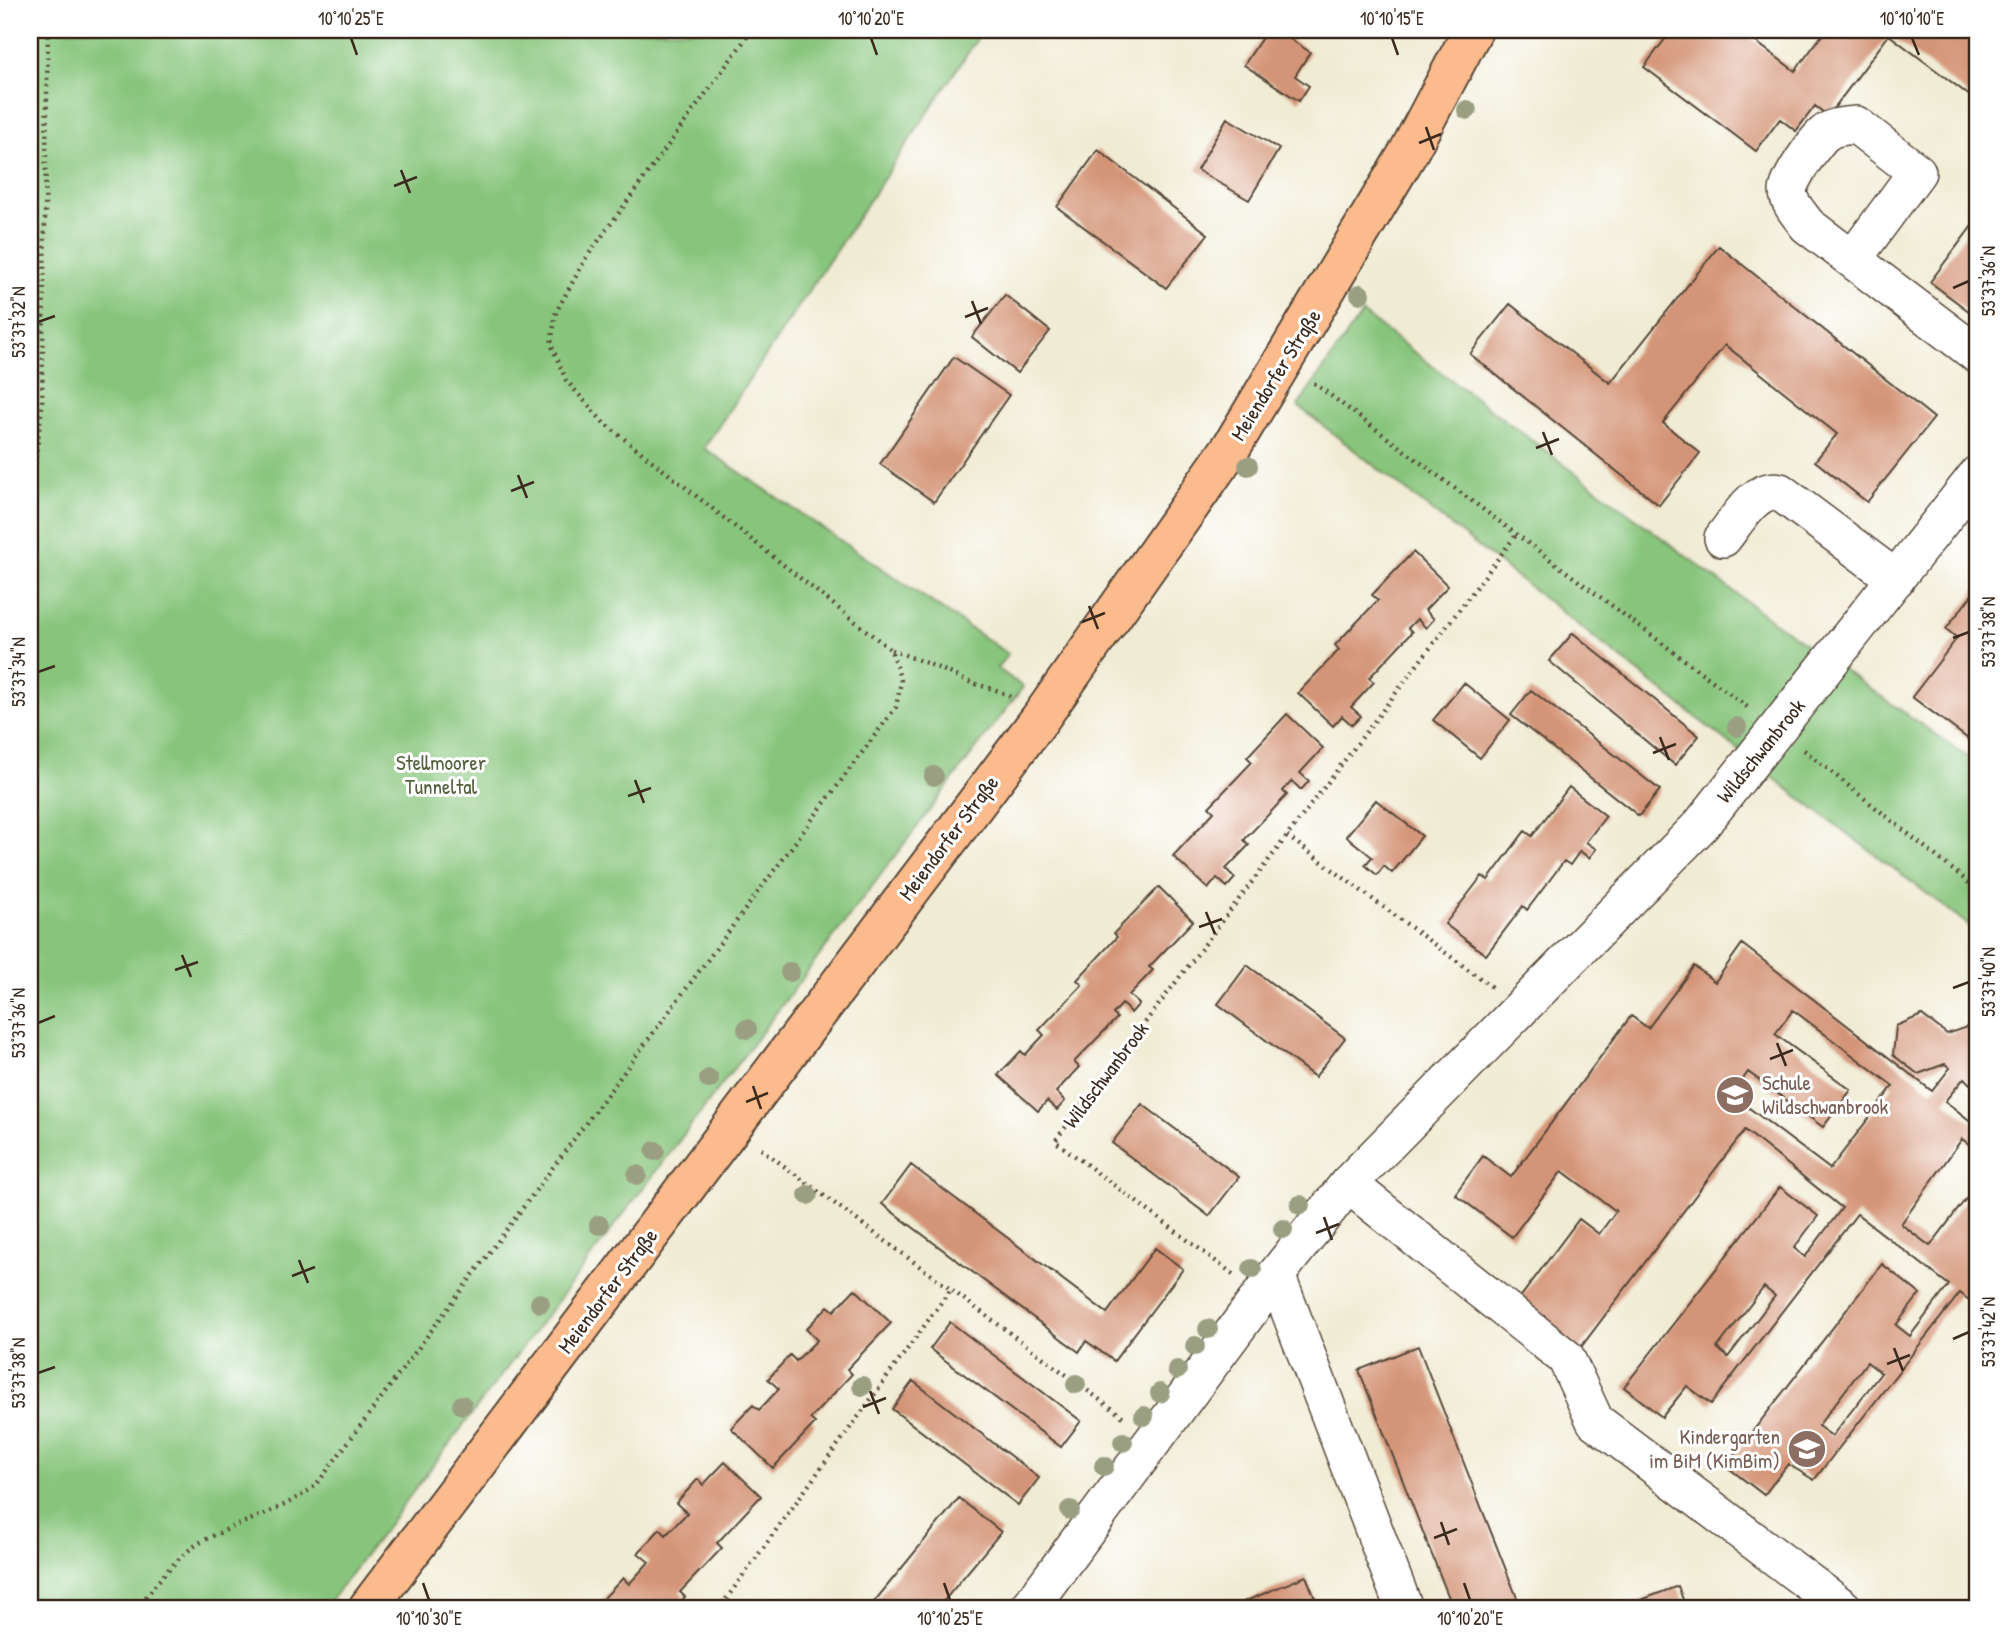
<svg xmlns="http://www.w3.org/2000/svg" width="2008" height="1638" font-family="'Patrick Hand',sans-serif">
  <style>
    .green { fill: #87c57b; stroke: #61784c; stroke-width: 2 }
    .building { fill: #d49477; fill-rule: evenodd }
    .lines { fill: none; stroke-linecap: round; stroke-linejoin: round }
    .minor-casing { stroke: #564739; stroke-width: 40 }
    .major-casing { stroke: #564739; stroke-width: 42 }
    .path { stroke: #564739; stroke-width: 4.5; stroke-dasharray: 2 5; stroke-linecap: butt }
    .minor { stroke: #fff; stroke-width: 37 }
    .major { stroke: #fbbb8d; stroke-width: 38 }
    .tree { fill: #9b9f82 }
    .ticks { fill: none; stroke: #3b2a1e; stroke-width: 2.5 }
    .labels { text-anchor: middle; stroke-width: 6; stroke-linejoin: round; paint-order: stroke }
    .street-label { font-size: 21px; fill: #3b2a1e; stroke: #fff }
    .park-label { font-size: 21px; fill: #56603f; stroke: #fff }
    .education-label { font-size: 21px; fill: #785e54; stroke: #fff; text-anchor: start }
    .neatline { fill: none; stroke: #3b2a1e; stroke-width: 2.5 }
    .ticks-label { font-size: 18px; text-anchor: middle; fill: #3b2a1e }
  </style>
  <rect width="100%" height="100%" fill="#fff"/>
  <filter id="ink" filterUnits="userSpaceOnUse"><feTurbulence type="fractalNoise" baseFrequency=".0143" numOctaves="2"/><feDisplacementMap in="SourceGraphic" scale="14" xChannelSelector="R" yChannelSelector="G"/><feConvolveMatrix kernelMatrix="1 2 1 2 8 2 1 2 1" color-interpolation-filters="sRGB"/></filter>
  <filter id="wash" filterUnits="userSpaceOnUse"><feTurbulence type="fractalNoise" baseFrequency=".00686" numOctaves="4" result="noise"/><feDisplacementMap in="SourceGraphic" scale="28" xChannelSelector="R" yChannelSelector="G"/><feGaussianBlur stdDeviation="1.57" result="paint"/><feColorMatrix in="noise" values="0 0 0 0 0 0 0 0 0 0 0 0 0 0 0 0 0 1.4 0 .05"/><feComposite in="paint" operator="in"/></filter>
  <g filter="url(#wash)">
    <rect width="100%" height="100%" fill="#f0ebd3"/>
    <path class="green" d="M30,30H983L704,448L1008,654L997,668L1023,687L325,1608H30Z
      M1362,313L1774,622L1978,764V932L1784,786L1298,406Z"/>
    <g id="blocks">
      <path class="building" d="M1267,30H1276L1310,52L1295,76L1309,86L1299,101L1244,65Z
        M1672,30H1740L1795,71L1826,30H1978V102L1889,35L1828,116L1815,106L1796,131L1780,119L1756,151L1644,67Z
        M1227,118L1279,149L1249,200L1197,170Z
        M1098,150L1208,234L1166,288L1057,207Z
        M1978,218V318L1930,282Z
        M1719,246L1934,418L1867,502L1815,461L1837,434L1725,345L1663,423L1700,453L1659,505L1470,354L1510,304L1610,383Z
        M1005,295L1050,331L1017,373L972,337Z
        M954,357L1009,395L934,502L880,464Z
        M1413,552L1448,586L1425,610L1434,619L1426,628L1417,619L1408,628L1412,632L1369,678L1374,682L1351,707L1361,716L1352,725L1342,716L1333,726L1298,693L1339,650L1335,645L1378,600L1372,595Z
        M1978,587V732L1971,741L1912,697L1957,638L1946,629Z
        M1573,633L1699,736L1675,765L1549,661Z
        M1464,683L1510,720L1480,758L1433,720Z
        M1531,690L1660,790L1639,816L1511,715Z
        M1287,714L1323,748L1300,773L1309,781L1301,790L1292,781L1283,791L1287,795L1244,840L1249,845L1226,869L1235,878L1227,887L1217,878L1208,889L1173,856L1214,812L1209,807L1252,762L1247,757Z
        M1569,787L1606,816L1586,842L1596,849L1589,858L1580,851L1570,865L1564,861L1527,910L1523,906L1486,955L1445,924L1482,876L1488,880L1525,831L1532,836Z
        M1376,800L1422,836L1392,873L1384,866L1377,875L1365,865L1372,857L1346,836Z
        M1159,887L1193,921L1149,967L1153,970L1129,995L1139,1004L1131,1013L1122,1004L1113,1014L1117,1018L1074,1062L1079,1067L1056,1092L1065,1101L1057,1110L1047,1101L1038,1111L998,1075L1021,1051L1025,1055L1044,1035L1039,1030L1082,985L1077,980L1117,937L1114,933Z
        M1742,944L1932,1091L1950,1068L1945,1064L1918,1074L1893,1055L1896,1026L1922,1015L1947,1034L1978,1023V1080L1970,1084L1964,1078L1945,1101L1978,1127V1151L1962,1139L1901,1224L1930,1246L1978,1183V1307L1960,1293L1814,1480L1788,1464L1764,1495L1726,1466L1882,1264L1920,1294L1896,1325L1910,1336L1949,1285L1857,1214L1711,1404L1687,1386L1662,1417L1624,1387L1780,1187L1818,1216L1794,1248L1805,1257L1842,1208L1745,1130L1578,1351L1516,1303L1579,1219L1599,1234L1616,1211L1562,1171L1512,1237L1455,1194L1483,1156L1511,1177L1631,1016L1648,1028L1694,966L1715,982ZM1793,1010L1893,1086L1830,1169L1732,1095L1748,1072L1823,1127L1851,1090L1775,1034ZM1764,1287L1775,1296L1728,1357L1717,1348ZM1867,1362L1881,1373L1832,1436L1818,1426Z
        M1247,965L1345,1038L1315,1077L1218,1004Z
        M1142,1104L1239,1177L1209,1216L1112,1143Z
        M911,1165L1107,1313L1155,1248L1183,1269L1114,1361L1086,1341L1079,1352L882,1204Z
        M855,1289L891,1323L847,1369L852,1374L810,1419L815,1423L773,1468L731,1428L753,1405L759,1410L779,1389L768,1379L790,1355L796,1361L817,1340L806,1329L828,1306L834,1311Z
        M950,1322L1081,1421L1061,1447L930,1349Z
        M1418,1346L1476,1494L1521,1608H1453L1417,1517L1359,1370Z
        M913,1381L1039,1478L1018,1505L892,1409Z
        M725,1462L761,1496L717,1543L722,1548L680,1592L685,1597L674,1608H608L601,1601L623,1578L629,1584L649,1562L638,1553L660,1529L666,1535L687,1513L676,1503L698,1479L703,1485Z
        M959,1498L1001,1532L938,1608H869Z
        M1306,1576L1319,1608H1229Z
        M1678,1586L1686,1608H1620Z"/>
    </g>
  </g>
  <g filter="url(#ink)">
    <use href="#blocks" fill-opacity="0" stroke="#564739" stroke-width="2"/>
    <g class="lines">
      <g class="minor-casing">
        <path id="minor" d="M1853,259L1917,172L1856,125C1845,126 1833,126 1824,134C1815,142 1788,180 1788,191C1788,203 1800,215 1807,225L1978,355
          M1723,538C1737,521 1755,486 1780,492L1896,579
          M1348,1184L1566,1358L1595,1421L1843,1608
          M1276,1275L1404,1608
          M1029,1608L1276,1275L1348,1184L1701,825L1978,474"/>
      </g>
      <g class="major-casing">
        <path id="major" d="M368,1608L1039,720L1232,446L1408,153L1473,30"/>
      </g>
      <path class="path" d="M1314,383L1750,709
        M30,506L42,406L48,30
        M891,650C917,659 940,668 965,680C980,687 998,688 1012,698
        M1804,750L1978,890
        M1287,836L1492,987
        M761,1149L1126,1419
        M1233,1274L1055,1141L1516,535
        M726,1599L951,1289
        M137,1608C155,1586 176,1556 201,1542C239,1521 283,1512 317,1484L896,707L901,681L891,650L604,423L566,380L551,344L556,312L586,258L752,30
        M719,1608L726,1599L737,1608"/>
      <use href="#minor" class="minor"/>
      <use href="#major" class="major"/>
    </g>
    <g class="tree">
      <circle cx="1467" cy="110" r="10"/>
      <circle cx="1360" cy="294" r="10"/>
      <circle cx="1248" cy="466" r="10"/>
      <circle cx="1737" cy="727" r="10"/>
      <circle cx="934" cy="776" r="10"/>
      <circle cx="790" cy="972" r="10"/>
      <circle cx="747" cy="1029" r="10"/>
      <circle cx="709" cy="1079" r="10"/>
      <circle cx="655" cy="1151" r="10"/>
      <circle cx="637" cy="1175" r="10"/>
      <circle cx="808" cy="1195" r="10"/>
      <circle cx="1300" cy="1205" r="10"/>
      <circle cx="599" cy="1225" r="10"/>
      <circle cx="1283" cy="1229" r="10"/>
      <circle cx="1252" cy="1269" r="10"/>
      <circle cx="540" cy="1303" r="10"/>
      <circle cx="1208" cy="1329" r="10"/>
      <circle cx="1195" cy="1346" r="10"/>
      <circle cx="1177" cy="1370" r="10"/>
      <circle cx="1076" cy="1384" r="10"/>
      <circle cx="862" cy="1386" r="10"/>
      <circle cx="1160" cy="1393" r="10"/>
      <circle cx="462" cy="1405" r="10"/>
      <circle cx="1144" cy="1416" r="10"/>
      <circle cx="1123" cy="1442" r="10"/>
      <circle cx="1104" cy="1466" r="10"/>
      <circle cx="1070" cy="1510" r="10"/>
    </g>
  </g>
  <path class="ticks" d="M351,38L357,55M871,38L877,55M1392,38L1398,55M1912,38L1919,55M1426,127L1434,150M1419,143L1441,134M401,170L410,193M394,186L417,177M1953,288L1969,281M972,301L981,324M965,317L988,308M38,322L55,316M1543,432L1552,455M1536,448L1559,439M518,475L527,498M511,491L534,482M1089,606L1098,629M1082,622L1105,613M1953,638L1969,632M38,672L55,666M1660,737L1669,760M1653,753L1676,744M635,780L644,803M628,796L651,788M1206,912L1215,934M1199,927L1222,919M182,955L191,977M175,970L198,962M1953,988L1969,982M38,1023L55,1016M1777,1043L1786,1066M1770,1059L1793,1050M753,1086L761,1109M746,1102L768,1093M1324,1217L1332,1240M1316,1233L1339,1224M299,1260L308,1283M292,1276L315,1267M1953,1339L1969,1332M1894,1348L1903,1371M1887,1364L1910,1355M38,1373L55,1367M870,1391L879,1414M863,1407L886,1398M1441,1522L1449,1545M1434,1538L1457,1529M423,1583L429,1600M944,1583L950,1600M1464,1583L1470,1600"/>
  <defs>
    <g id="school-disc" transform="scale(2.0125)"><circle r="9.5" fill="#8d6e63" stroke="#fff"/><path d="M0-5L7-2L0 1L-7-2ZM-4 1L0 2.5L4 1V4Q0 6-4 4Z" fill="#fff"/></g>
  </defs>
  <g fill-rule="evenodd">
    <use href="#school-disc" x="1735" y="1095"/>
    <use href="#school-disc" x="1807" y="1449"/>
  </g>
  <g class="labels">
    <g class="street-label">
      <text transform="translate(1276 375) rotate(-58)" y="7">Meiendorfer Straße</text>
      <text transform="translate(1761 751) rotate(-51)" y="7">Wildschwanbrook</text>
      <text transform="translate(949 838) rotate(-53)" y="7">Meiendorfer Straße</text>
      <text transform="translate(1106 1075) rotate(-53)" y="7">Wildschwanbrook</text>
      <text transform="translate(608 1291) rotate(-53)" y="7">Meiendorfer Straße</text>
    </g>
    <g class="park-label">
      <text x="441" y="770">Stellmoorer<tspan x="441" dy="24">Tunneltal</tspan></text>
    </g>
    <g class="education-label">
      <text x="1762" y="1090">Schule<tspan x="1762" dy="24">Wildschwanbrook</tspan></text>
      <text x="1780" y="1444" text-anchor="end">Kindergarten<tspan x="1780" dy="24">im BiM (KimBim)</tspan></text>
    </g>
  </g>
  <rect width="2008" height="1638" fill="none" stroke="#fff" stroke-width="77"/>
  <rect x="38" y="38" width="1931" height="1562" class="neatline"/>
  <g class="ticks-label">
    <text x="351" y="25">10°10'25"E</text>
    <text x="871" y="25">10°10'20"E</text>
    <text x="1392" y="25">10°10'15"E</text>
    <text x="1912" y="25">10°10'10"E</text>
    <text transform="translate(1989 281) rotate(-90)" y="6">53°37'36"N</text>
    <text transform="translate(19 322) rotate(-90)" y="6">53°37'32"N</text>
    <text transform="translate(1989 632) rotate(-90)" y="6">53°37'38"N</text>
    <text transform="translate(19 672) rotate(-90)" y="6">53°37'34"N</text>
    <text transform="translate(1989 982) rotate(-90)" y="6">53°37'40"N</text>
    <text transform="translate(19 1023) rotate(-90)" y="6">53°37'36"N</text>
    <text transform="translate(1989 1332) rotate(-90)" y="6">53°37'42"N</text>
    <text transform="translate(19 1373) rotate(-90)" y="6">53°37'38"N</text>
    <text x="429" y="1625">10°10'30"E</text>
    <text x="950" y="1625">10°10'25"E</text>
    <text x="1470" y="1625">10°10'20"E</text>
  </g>
</svg>
